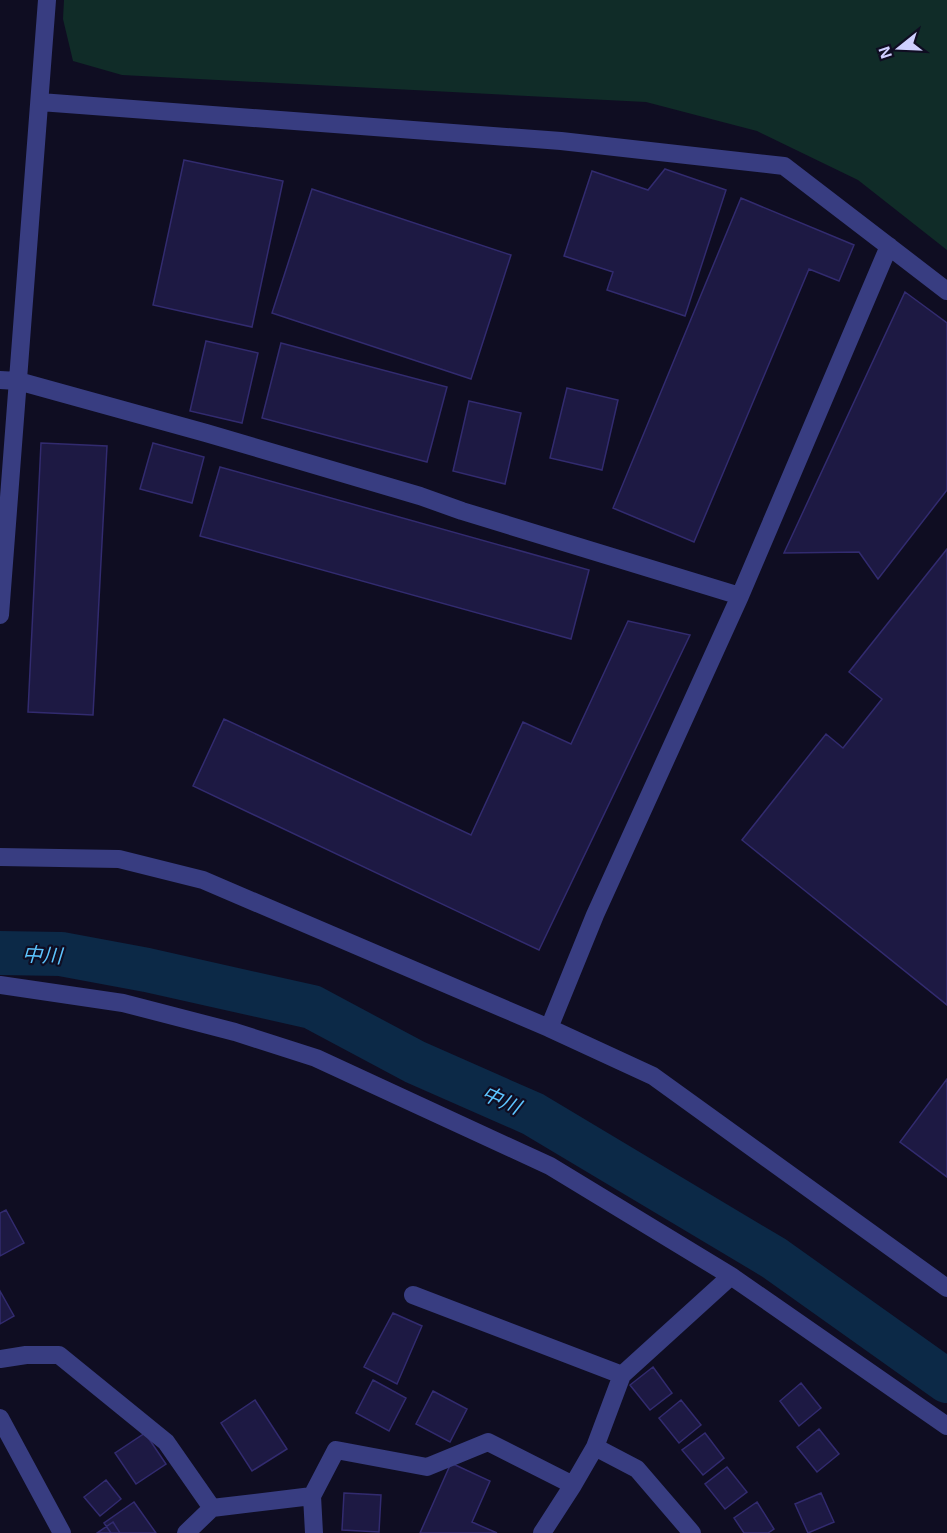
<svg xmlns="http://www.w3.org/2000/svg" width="947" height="1533" font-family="Arial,'Noto Sans JP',sans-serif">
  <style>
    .green { fill: #102c28 }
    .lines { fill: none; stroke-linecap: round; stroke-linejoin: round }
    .river { stroke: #0c2947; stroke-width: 44 }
    .building { fill: #1d1943; stroke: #322b6f; stroke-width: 1.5 }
    .minor { stroke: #383d81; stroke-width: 18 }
    .labels { text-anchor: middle; stroke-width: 4.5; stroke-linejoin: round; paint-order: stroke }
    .water-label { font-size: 20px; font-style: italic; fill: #5dc5ff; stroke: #0f0d22 }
  </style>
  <rect width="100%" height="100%" fill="#0f0d22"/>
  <path class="green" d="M64,0H947V250L858,180L757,131L646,102L122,75L73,61L63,19Z"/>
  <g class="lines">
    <path class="river" d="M0,953L61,954L147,970L312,1007L415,1062L533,1114L774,1258L947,1381"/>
  </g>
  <path class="building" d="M184,160L283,181L252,327L153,305Z
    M665,169L726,190L685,316L607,290L613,272L564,256L592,171L648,190Z
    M312,189L511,255L471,379L272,313Z
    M741,198L854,245L839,281L809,269L694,542L613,508Z
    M905,292L947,323V490L878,579L859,552L784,553Z
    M206,341L258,353L242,423L190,411Z
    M281,343L447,387L427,462L262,418Z
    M567,388L618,400L602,470L550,458Z
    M469,401L521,413L505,484L453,471Z
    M41,443L107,446L93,715L28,712Z
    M153,443L204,457L192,503L140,489Z
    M220,467L589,570L571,639L200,536Z
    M947,549V1005L742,840L826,734L843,748L882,699L849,672Z
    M628,621L690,635L539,950L193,786L224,719L471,835L523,722L571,744Z
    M947,1079V1177L900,1142Z
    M6,1210L24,1243L0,1256V1213Z
    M0,1291L14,1316L0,1324Z
    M393,1313L422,1326L397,1384L364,1367Z
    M653,1367L672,1393L650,1410L630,1385Z
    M373,1380L406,1398L389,1431L356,1413Z
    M801,1383L821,1408L799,1426L780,1401Z
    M433,1391L467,1409L450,1442L416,1424Z
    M255,1400L287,1449L252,1471L221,1423Z
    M681,1400L701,1425L679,1443L659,1418Z
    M819,1429L839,1454L817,1472L797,1447Z
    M145,1433L166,1464L136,1484L115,1453Z
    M705,1433L724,1458L703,1475L682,1450Z
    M451,1463L490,1481L472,1522L497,1533H420Z
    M727,1467L747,1492L725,1509L705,1484Z
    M106,1480L121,1499L100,1516L84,1497Z
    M344,1493L381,1495L379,1532L342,1530Z
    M821,1493L834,1522L808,1533L795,1504Z
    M134,1502L156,1533H111L104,1523Z
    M757,1502L774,1529L768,1533H744L734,1518Z
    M113,1522L120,1533H97Z"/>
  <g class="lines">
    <path class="minor" d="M40,102L561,141L784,166L947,291
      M0,380L18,381L206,433L420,496L462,511L740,596
      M0,615L47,0
      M0,857L119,859L203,880L549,1028L653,1076L947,1288
      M0,985L123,1003L235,1032L316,1058L550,1166L731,1276L947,1426
      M549,1028L595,915L740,596L889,246
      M413,1295L622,1375L731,1276
      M0,1359L26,1355H59L166,1442L212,1508
      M0,1418L62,1533
      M595,1447L637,1469L692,1533
      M312,1496L336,1450L427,1467L488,1442L573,1485
      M186,1533L212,1508L312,1496L314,1533
      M542,1533L573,1485L595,1447L622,1375"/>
  </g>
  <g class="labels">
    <g class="water-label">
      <text transform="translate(42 955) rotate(3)" y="7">中川</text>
      <text transform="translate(501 1100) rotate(24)" y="7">中川</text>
    </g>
  </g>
  <g transform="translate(899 48) rotate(252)" stroke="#0f0d22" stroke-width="4.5" paint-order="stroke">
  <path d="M0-4.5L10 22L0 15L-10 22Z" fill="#cfcfff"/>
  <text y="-9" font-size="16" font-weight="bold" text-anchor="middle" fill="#cfcfff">N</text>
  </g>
</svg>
